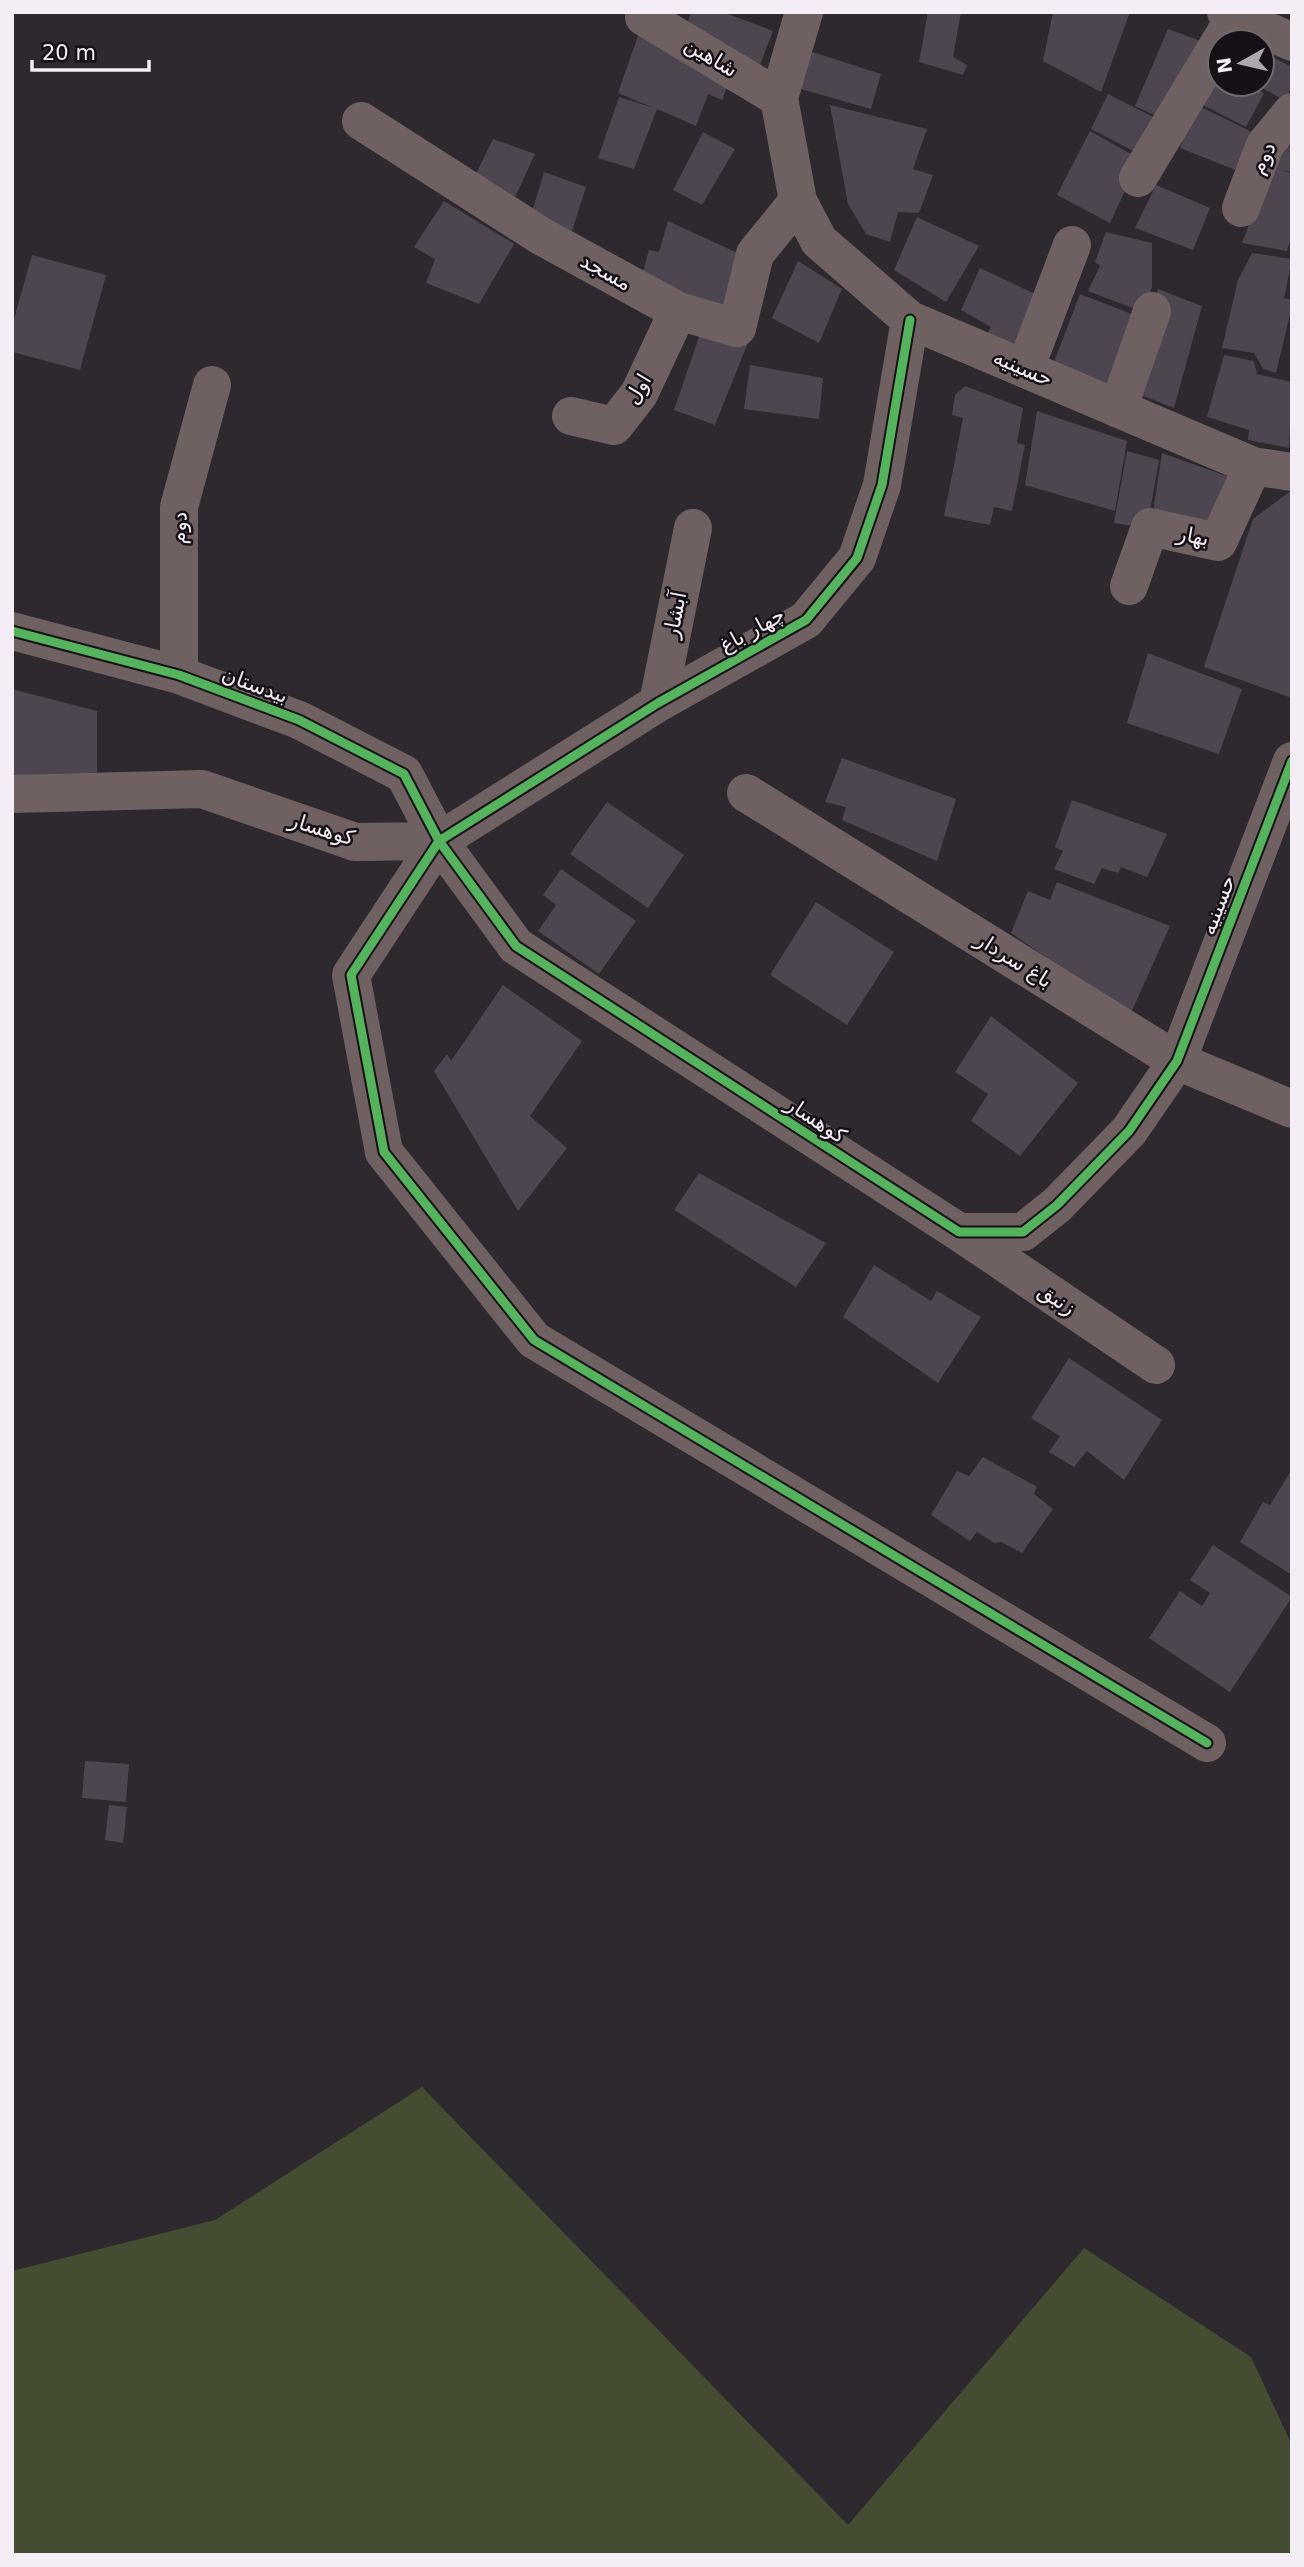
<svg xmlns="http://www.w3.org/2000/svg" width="1304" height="2567" font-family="'DejaVu Sans',Vazirmatn,sans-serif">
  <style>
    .green { fill: #444c31 }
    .building { fill: #4d454f }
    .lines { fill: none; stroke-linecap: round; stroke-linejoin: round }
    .minor { stroke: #6f6161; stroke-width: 38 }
    .cycleway-casing { stroke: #151116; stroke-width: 13 }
    .cycleway { stroke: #56b35d; stroke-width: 9 }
    .labels { text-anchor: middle; stroke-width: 5; stroke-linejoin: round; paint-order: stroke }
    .street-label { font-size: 21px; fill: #f4edf5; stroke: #151116 }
  </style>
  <rect width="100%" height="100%" fill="#2e292f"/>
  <path class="green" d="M422,2087L848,2525L1084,2248L1251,2357L1292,2445V2555H12V2271L215,2220Z"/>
  <path class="building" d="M691,12H723L773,31L760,65L684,34Z
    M928,12H961L953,57L967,65L963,75L919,62Z
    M1053,12H1130L1101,92L1043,61Z
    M1168,29L1212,45L1167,121L1135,106Z
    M639,33L731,76L722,100L708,94L696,126L657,109L634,169L598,158L619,97L654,108L618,93Z
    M803,49L881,74L871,109L794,87Z
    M1262,52L1292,67V87L1284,100L1255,84H1262Z
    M1220,70V84H1247L1264,93L1246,127L1193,100Z
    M1108,94L1163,122L1143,156L1091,129Z
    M1195,104L1260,136L1246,174L1180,148Z
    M830,105L927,129L913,169L933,175L919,213L898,212L890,242L866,234L848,204Z
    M1090,131L1140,159L1110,223L1057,195Z
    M703,132L735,149L702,205L673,190Z
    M493,139L535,154L509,210L470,186Z
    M1283,145L1292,148V172L1280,170L1292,173V235L1287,251L1242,243L1270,168Z
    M544,172L586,187L568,243L529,222Z
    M1156,185L1210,208L1193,250L1135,228Z
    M444,201L514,244L479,304L426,283L435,259L414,247Z
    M917,217L979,246L946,302L894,270Z
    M668,221L742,255L729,315L642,276L649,250L659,252Z
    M1106,232L1152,243V287L1143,312L1088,291L1100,266L1095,262Z
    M1252,253L1292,259L1284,298L1292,300V306L1276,373L1263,369L1254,353L1222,348L1238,280Z
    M32,255L106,275L80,370L12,352V326Z
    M798,261L842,289L819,343L772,318Z
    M980,268L1046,299L1023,364L981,345L991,327L961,310Z
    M1158,289L1202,306L1174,408L1136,393Z
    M1080,294L1142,318L1117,390L1054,362Z
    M702,328L747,345L715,425L674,410Z
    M1224,355L1254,361L1257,374L1292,382L1289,448L1248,440L1249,430L1207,417Z
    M750,365L823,378L819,419L744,409Z
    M965,386L1023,408L1017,443L1025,445L1012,511L994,507L990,525L944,516L963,418L952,415L955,395Z
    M1037,411L1127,441L1115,511L1025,485Z
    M1127,451L1159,460L1147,528L1114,523Z
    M1162,453L1235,479L1210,532L1152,519Z
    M1292,490V698L1204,667L1253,519Z
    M1148,653L1242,689L1219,754L1127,723Z
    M12,689L97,711V782L12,783Z
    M842,758L956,799L937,861L842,820L846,807L825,802Z
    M1072,800L1167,834L1147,877L1121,867L1118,873L1102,868L1094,884L1054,869L1063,851L1055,847Z
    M607,802L684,855L648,908L570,854Z
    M561,869L636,921L599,974L538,931L556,905L543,895Z
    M1057,882L1170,926L1130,1015L1011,933L1028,891L1050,900Z
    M816,902L894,952L847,1025L770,975Z
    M503,985L582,1041L530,1116L567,1148L518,1211L434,1071L447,1054L451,1061Z
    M991,1016L1078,1083L1020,1156L971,1121L988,1094L955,1072Z
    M699,1173L826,1243L796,1287L674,1210Z
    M874,1265L931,1301L937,1291L981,1317L938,1383L843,1317Z
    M1069,1358L1162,1420L1124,1480L1087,1451L1074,1467L1049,1452L1060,1436L1031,1418Z
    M983,1457L1037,1487L1034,1494L1053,1509L1022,1553L1001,1542L994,1543L977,1532L970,1541L931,1515L957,1471L969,1476Z
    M1292,1469V1575L1240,1542L1263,1502L1270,1505Z
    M1213,1545L1292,1597L1230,1692L1149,1638L1180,1591L1202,1606L1210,1593L1190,1580Z
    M85,1761L129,1764L126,1802L82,1798Z
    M109,1805L127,1807L123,1843L105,1840Z"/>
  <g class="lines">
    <path class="minor" d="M804,12L779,98L798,201L819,241L910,320L1253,466L1292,472
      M1226,12L1292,42
      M644,17L779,98
      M361,121L541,236L678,311L737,328L755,254L798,201
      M1138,178L1235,17
      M1241,208L1265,145L1292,112
      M910,320L882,485L857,558L806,620L658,703L439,841L351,975L384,1152L534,1340L1207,1743
      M1025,369L1072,245
      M1118,409L1152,311
      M571,416L614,426L639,394L678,311
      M1129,586L1150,527L1218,542L1253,466
      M12,631L179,675L299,720L404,774L439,841L516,946L959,1232H1023L1057,1205L1129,1131L1177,1061L1292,761
      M179,675V507L212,385
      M658,703L693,528
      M746,793L1177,1061L1292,1109
      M12,794L202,789L355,842L439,841
      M959,1232L1156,1365"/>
    <g class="cycleway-casing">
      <path id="cycleway" d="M910,320L882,485L857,558L806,620L658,703L439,841L351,975L384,1152L534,1340L1207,1743
        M12,631L179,675L299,720L404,774L439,841L516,946L959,1232H1023L1057,1205L1129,1131L1177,1061L1292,761"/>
    </g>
    <use href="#cycleway" class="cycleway"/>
  </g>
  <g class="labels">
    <g class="street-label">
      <text transform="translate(711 57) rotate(31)" y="7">شاهین</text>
      <text transform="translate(1263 158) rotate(-64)" y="7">دوم</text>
      <text transform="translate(606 272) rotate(29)" y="7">مسجد</text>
      <text transform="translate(1023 368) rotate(23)" y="7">حسینیه</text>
      <text transform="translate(638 389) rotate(-59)" y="7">اول</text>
      <text transform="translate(179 528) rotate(-88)" y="7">دوم</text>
      <text transform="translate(1193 536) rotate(10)" y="7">بهار</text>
      <text transform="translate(675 615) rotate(-79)" y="7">آبشار</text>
      <text transform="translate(752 630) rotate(-29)" y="7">چهار باغ</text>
      <text transform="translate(255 685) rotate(20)" y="7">بیدستان</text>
      <text transform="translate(322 829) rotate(17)" y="7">کوهسار</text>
      <text transform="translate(1218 905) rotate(-69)" y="7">حسینیه</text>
      <text transform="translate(1014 960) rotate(32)" y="7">باغ سردار</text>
      <text transform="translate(816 1120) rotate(33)" y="7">کوهسار</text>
      <text transform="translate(1057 1299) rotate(34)" y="7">زنبق</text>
    </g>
  </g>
  <rect width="1304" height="2567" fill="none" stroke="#f4edf5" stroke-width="28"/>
  <g transform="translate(1241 63) rotate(262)"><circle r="33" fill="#151116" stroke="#6e696f" stroke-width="2"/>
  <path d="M0-5L12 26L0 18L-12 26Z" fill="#afa8b0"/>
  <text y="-10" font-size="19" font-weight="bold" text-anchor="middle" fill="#f4edf5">N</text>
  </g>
  <path d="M32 60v10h117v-10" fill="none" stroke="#f4edf5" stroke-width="3.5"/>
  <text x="42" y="60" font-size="21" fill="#f4edf5" stroke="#151116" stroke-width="5" paint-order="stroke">20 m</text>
</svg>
